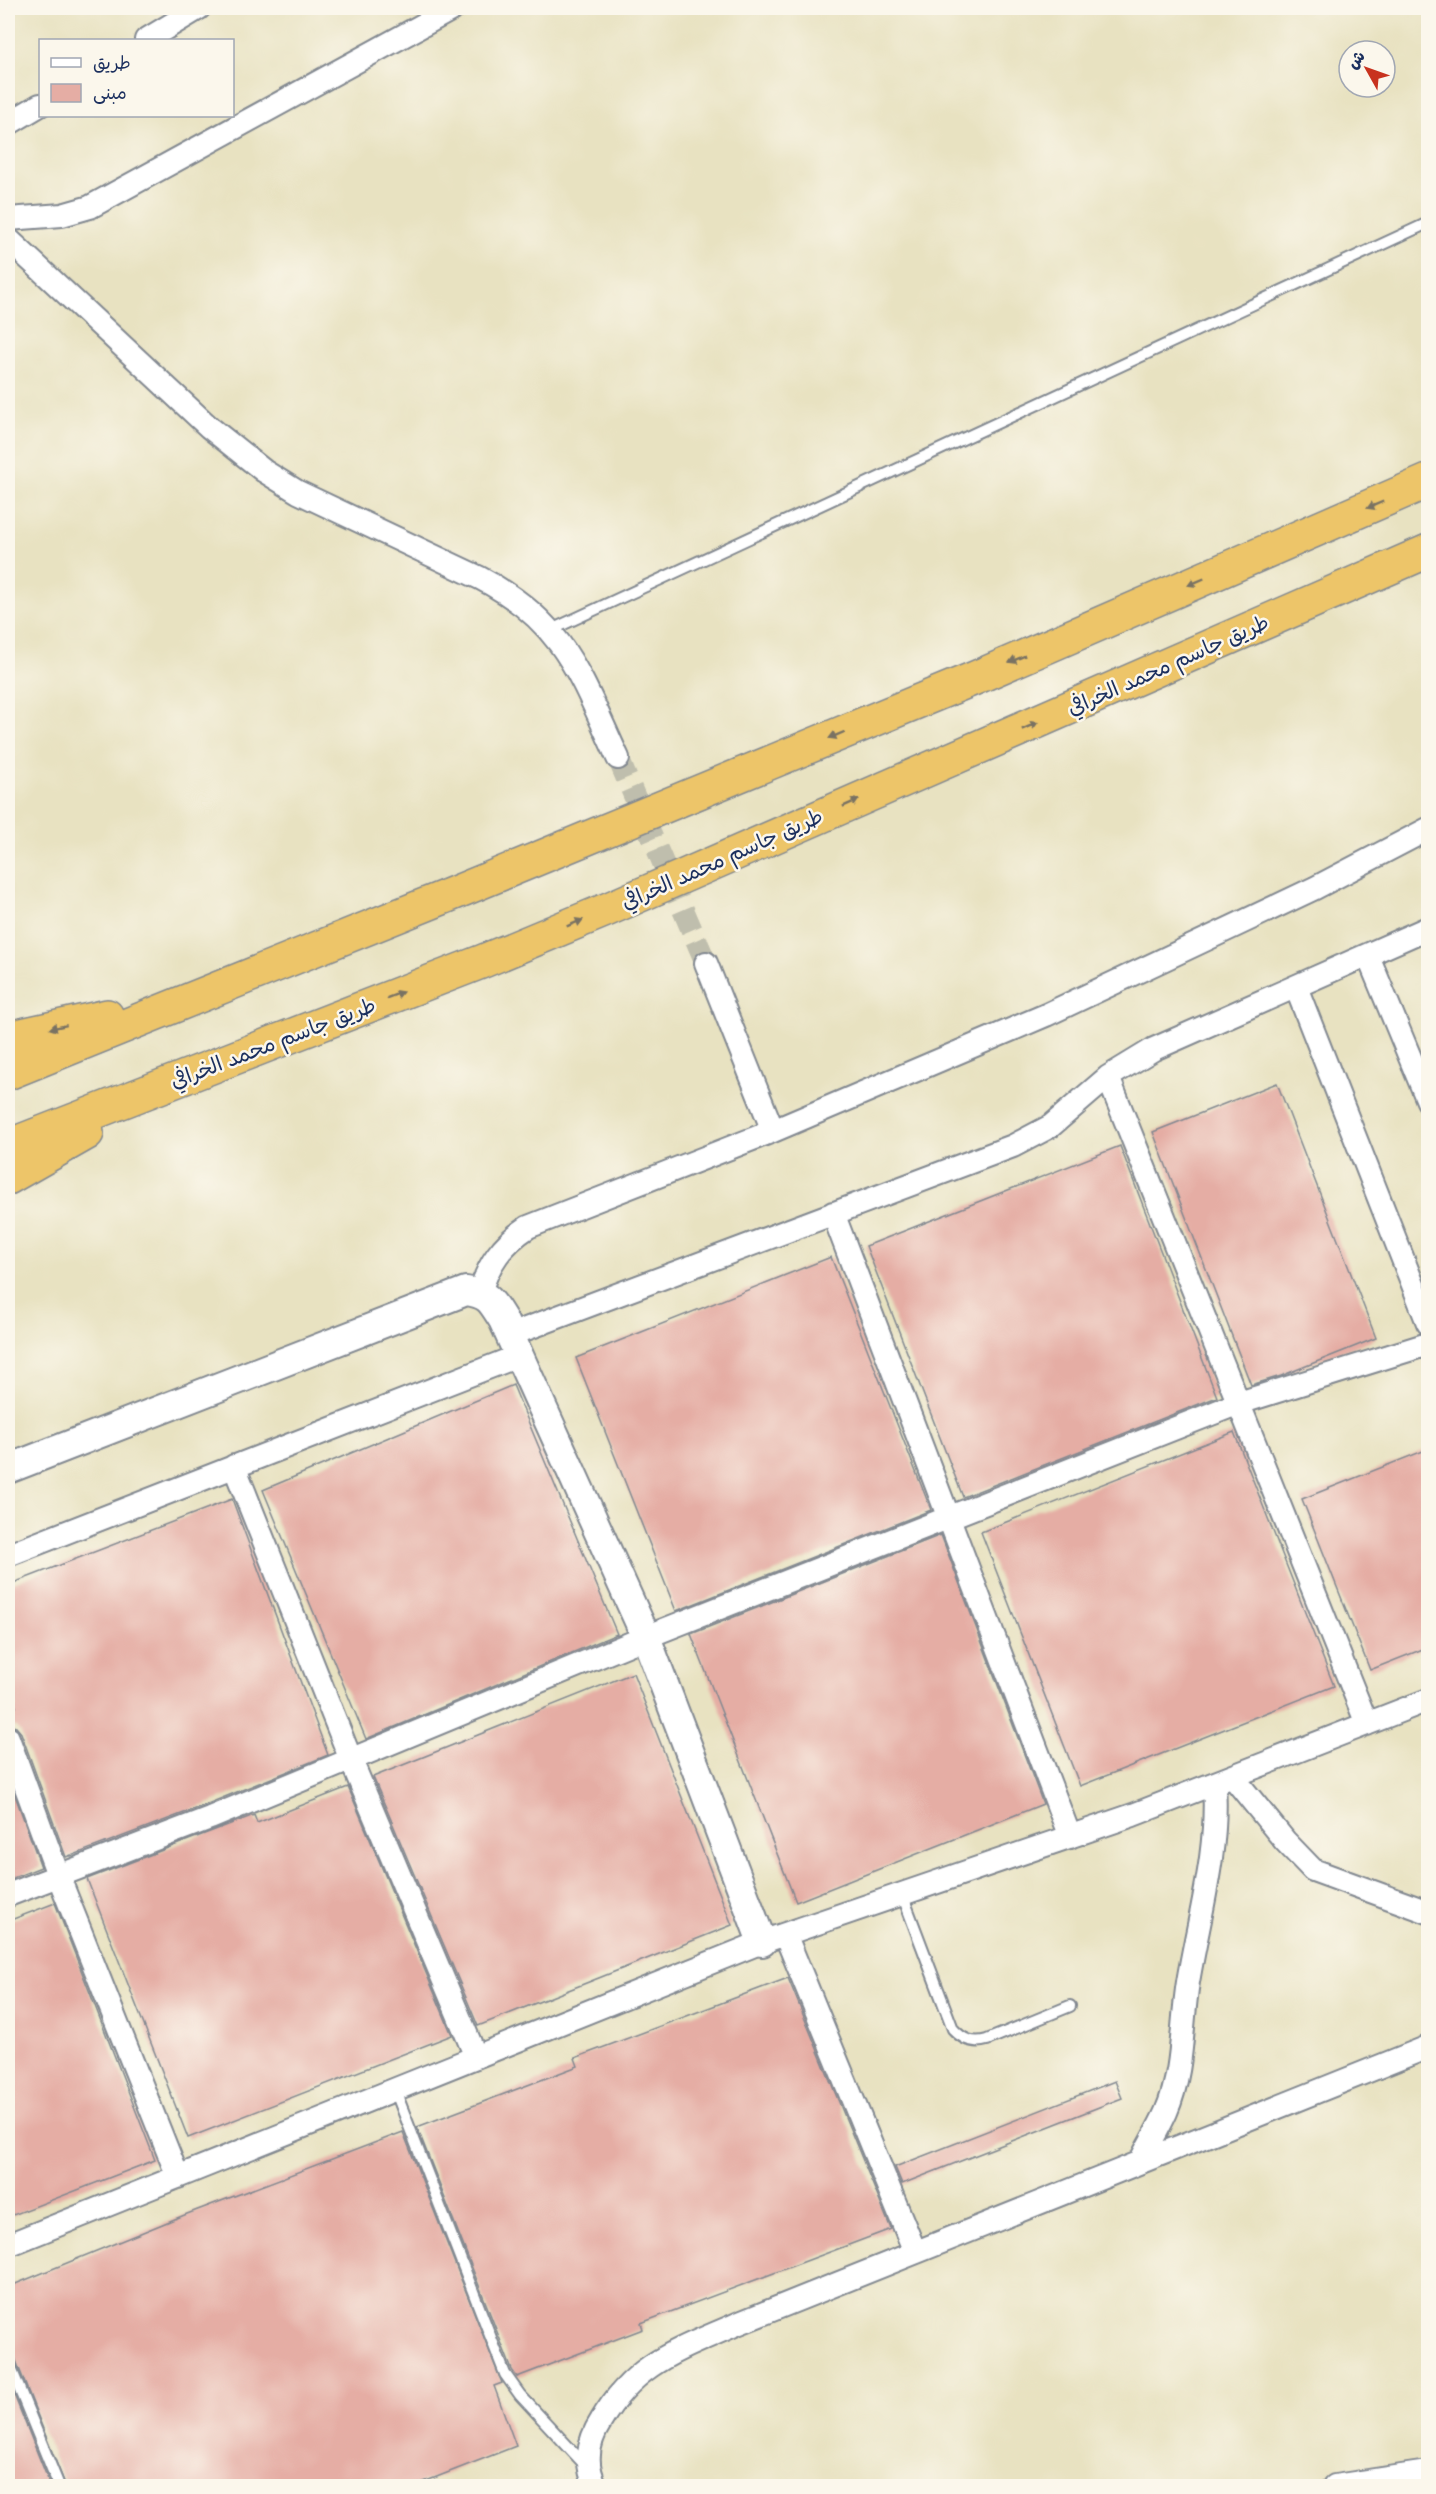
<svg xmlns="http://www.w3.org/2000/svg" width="1436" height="2494" font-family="'Balsamiq Sans','Playpen Sans Arabic',sans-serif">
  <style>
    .building { fill: #e5ada4 }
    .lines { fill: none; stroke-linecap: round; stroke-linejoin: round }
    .minor-tunnel { stroke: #bfbead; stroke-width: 22; stroke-dasharray: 22 11; stroke-linecap: butt }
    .service-casing { stroke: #828890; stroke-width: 14 }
    .minor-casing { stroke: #828890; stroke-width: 26 }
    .tertiary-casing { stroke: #828890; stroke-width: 32 }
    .motorway-casing { stroke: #828890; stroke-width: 36 }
    .service { stroke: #fff; stroke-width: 10 }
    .minor { stroke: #fff; stroke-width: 22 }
    .tertiary { stroke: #fff; stroke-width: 28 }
    .motorway { stroke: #edc569; stroke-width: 33 }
    .oneway { fill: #797263 }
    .labels { text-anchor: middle; stroke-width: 5; stroke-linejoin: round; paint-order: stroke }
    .street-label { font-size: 21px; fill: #1b2f5e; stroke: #fbf7ec }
  </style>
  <rect width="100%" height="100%" fill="#fbf7ec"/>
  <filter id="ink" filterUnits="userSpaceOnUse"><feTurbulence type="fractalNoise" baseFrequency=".0167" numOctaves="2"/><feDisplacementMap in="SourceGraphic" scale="12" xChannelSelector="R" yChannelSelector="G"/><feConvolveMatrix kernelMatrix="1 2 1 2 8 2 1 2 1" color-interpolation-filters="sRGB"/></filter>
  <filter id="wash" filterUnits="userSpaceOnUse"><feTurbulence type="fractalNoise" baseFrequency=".008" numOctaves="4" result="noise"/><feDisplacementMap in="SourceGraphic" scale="24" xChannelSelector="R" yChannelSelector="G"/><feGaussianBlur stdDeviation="1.35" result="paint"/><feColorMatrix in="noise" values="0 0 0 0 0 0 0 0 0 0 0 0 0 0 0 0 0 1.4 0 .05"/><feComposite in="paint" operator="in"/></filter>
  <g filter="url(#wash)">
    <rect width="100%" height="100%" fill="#e8e2c1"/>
    <g id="blocks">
      <path class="building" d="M1277,1083L1376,1338L1281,1376L1251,1385L1153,1132Z
        M1120,1146L1217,1397L963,1497L866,1246Z
        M831,1257L931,1510L676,1611L576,1358Z
        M513,1385L617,1634L366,1739L263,1490Z
        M1234,1432L1334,1686L1080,1786L981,1532Z
        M1428,1449V1647L1370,1670L1302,1499Z
        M232,1499L328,1755L205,1805L71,1856V1855L66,1857L21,1733L16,1727L8,1725V1709L16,1707L8,1686V1585Z
        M941,1535L1043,1804L796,1902L691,1634Z
        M633,1673L732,1925L478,2026L373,1777Z
        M8,1776L41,1867L8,1880Z
        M348,1787L452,2035L188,2138L87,1879L254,1815L257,1823Z
        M55,1903L155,2160L8,2217V1921Z
        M788,1978L891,2229L641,2323L643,2329L517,2377L512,2370L417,2127L578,2066L575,2058Z
        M1115,2081L1122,2098L902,2184L895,2167Z
        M403,2132L502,2383L494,2386L516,2446L411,2487H66L15,2358L8,2354V2287L187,2214Z
        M8,2380L51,2487H8Z"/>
    </g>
  </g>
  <g filter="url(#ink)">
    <use href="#blocks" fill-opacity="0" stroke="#828890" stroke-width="1.5"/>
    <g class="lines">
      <path class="minor-tunnel" d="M618,758L706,963"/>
      <g class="service-casing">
        <path id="service" d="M551,630L1428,223
          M902,1894L953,2029C963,2040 973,2044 987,2040L1070,2006
          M395,2090L505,2374L520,2395L587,2467
          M8,2361L59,2486"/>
      </g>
      <g class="minor-casing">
        <path id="minor" d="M146,40L199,8
          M8,124L40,105
          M8,219L62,215L90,207L454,8
          M8,239L209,427L264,471L298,492L480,578C565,622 580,676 618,758
          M1368,956L1428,1101
          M706,963L773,1131
          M1296,987L1428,1323
          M1108,1077L1367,1724
          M833,1213L1070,1837
          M480,1293C488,1264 502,1244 528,1227L773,1131L1046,1015L1315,888L1428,829
          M510,1335L1013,1146L1051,1126L1108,1077L1154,1049L1428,928
          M234,1466L351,1760L476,2057
          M8,1555L518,1356
          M8,1738L58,1875L178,2177
          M1233,1777L1285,1841L1313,1870L1428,1912
          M8,1895L210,1818L646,1637L1239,1403L1428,1344
          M785,1934L915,2252
          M1141,2160C1149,2144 1159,2128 1166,2112C1184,2071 1181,2025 1188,1982C1199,1916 1219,1851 1214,1784
          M8,2245L762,1942L1133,1815L1428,1700
          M596,2486C584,2464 588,2441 601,2421C635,2362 679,2350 737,2324L1428,2047
          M1335,2486L1428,2472"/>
      </g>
      <g class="tertiary-casing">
        <path id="tertiary" d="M8,1469L466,1291C489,1294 491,1301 503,1320L646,1637L762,1942"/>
      </g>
      <g class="motorway-casing">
        <path id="motorway" d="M8,1038L107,1016
          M8,1073L452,894L975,678L1428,481
          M8,1146L481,962L606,910L1428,551
          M8,1178L87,1133"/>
      </g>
      <use href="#service" class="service"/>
      <use href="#minor" class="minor"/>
      <use href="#tertiary" class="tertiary"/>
      <use href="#motorway" class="motorway"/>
    </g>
    <defs><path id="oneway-solid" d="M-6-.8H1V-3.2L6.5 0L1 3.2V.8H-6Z" transform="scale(1.5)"/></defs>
    <g class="oneway">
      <use href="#oneway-solid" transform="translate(1375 505) rotate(157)"/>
      <use href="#oneway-solid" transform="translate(1196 582) rotate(157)"/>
      <use href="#oneway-solid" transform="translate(1017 659) rotate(157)"/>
      <use href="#oneway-solid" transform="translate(1030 726) rotate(-24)"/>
      <use href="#oneway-solid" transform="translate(837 735) rotate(157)"/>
      <use href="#oneway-solid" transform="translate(851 803) rotate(-24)"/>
      <use href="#oneway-solid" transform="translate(575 923) rotate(-22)"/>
      <use href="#oneway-solid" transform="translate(395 995) rotate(-21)"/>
      <use href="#oneway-solid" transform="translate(58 1027) rotate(168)"/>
    </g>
  </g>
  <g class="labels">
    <g class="street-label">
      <text transform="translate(1168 665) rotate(-24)" y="7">طريق جاسم محمد الخرافي</text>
      <text transform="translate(722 859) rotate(-24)" y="7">طريق جاسم محمد الخرافي</text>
      <text transform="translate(273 1043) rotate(-21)" y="7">طريق جاسم محمد الخرافي</text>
    </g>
  </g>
  <rect width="1436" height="2494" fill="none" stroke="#fbf7ec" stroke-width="30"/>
  <rect x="39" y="39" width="195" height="78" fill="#fbf7ec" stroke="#a1a7b3" stroke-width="1.5"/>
  <rect x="51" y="58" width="30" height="9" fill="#ffffff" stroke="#a1a7b3" stroke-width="1.5"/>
  <text x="93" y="69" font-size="18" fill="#1b2f5e">طريق</text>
  <rect x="51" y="84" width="30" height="18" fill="#e5ada4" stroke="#a1a7b3" stroke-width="1.5"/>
  <text x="93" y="99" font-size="18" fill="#1b2f5e">مبنى</text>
  <g transform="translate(1367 69) rotate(310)"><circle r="28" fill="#fbf7ec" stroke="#a1a7b3" stroke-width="1.5"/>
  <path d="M0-4.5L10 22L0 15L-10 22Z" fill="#c8321e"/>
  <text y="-9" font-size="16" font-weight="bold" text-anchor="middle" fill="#1b2f5e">ش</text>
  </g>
</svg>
